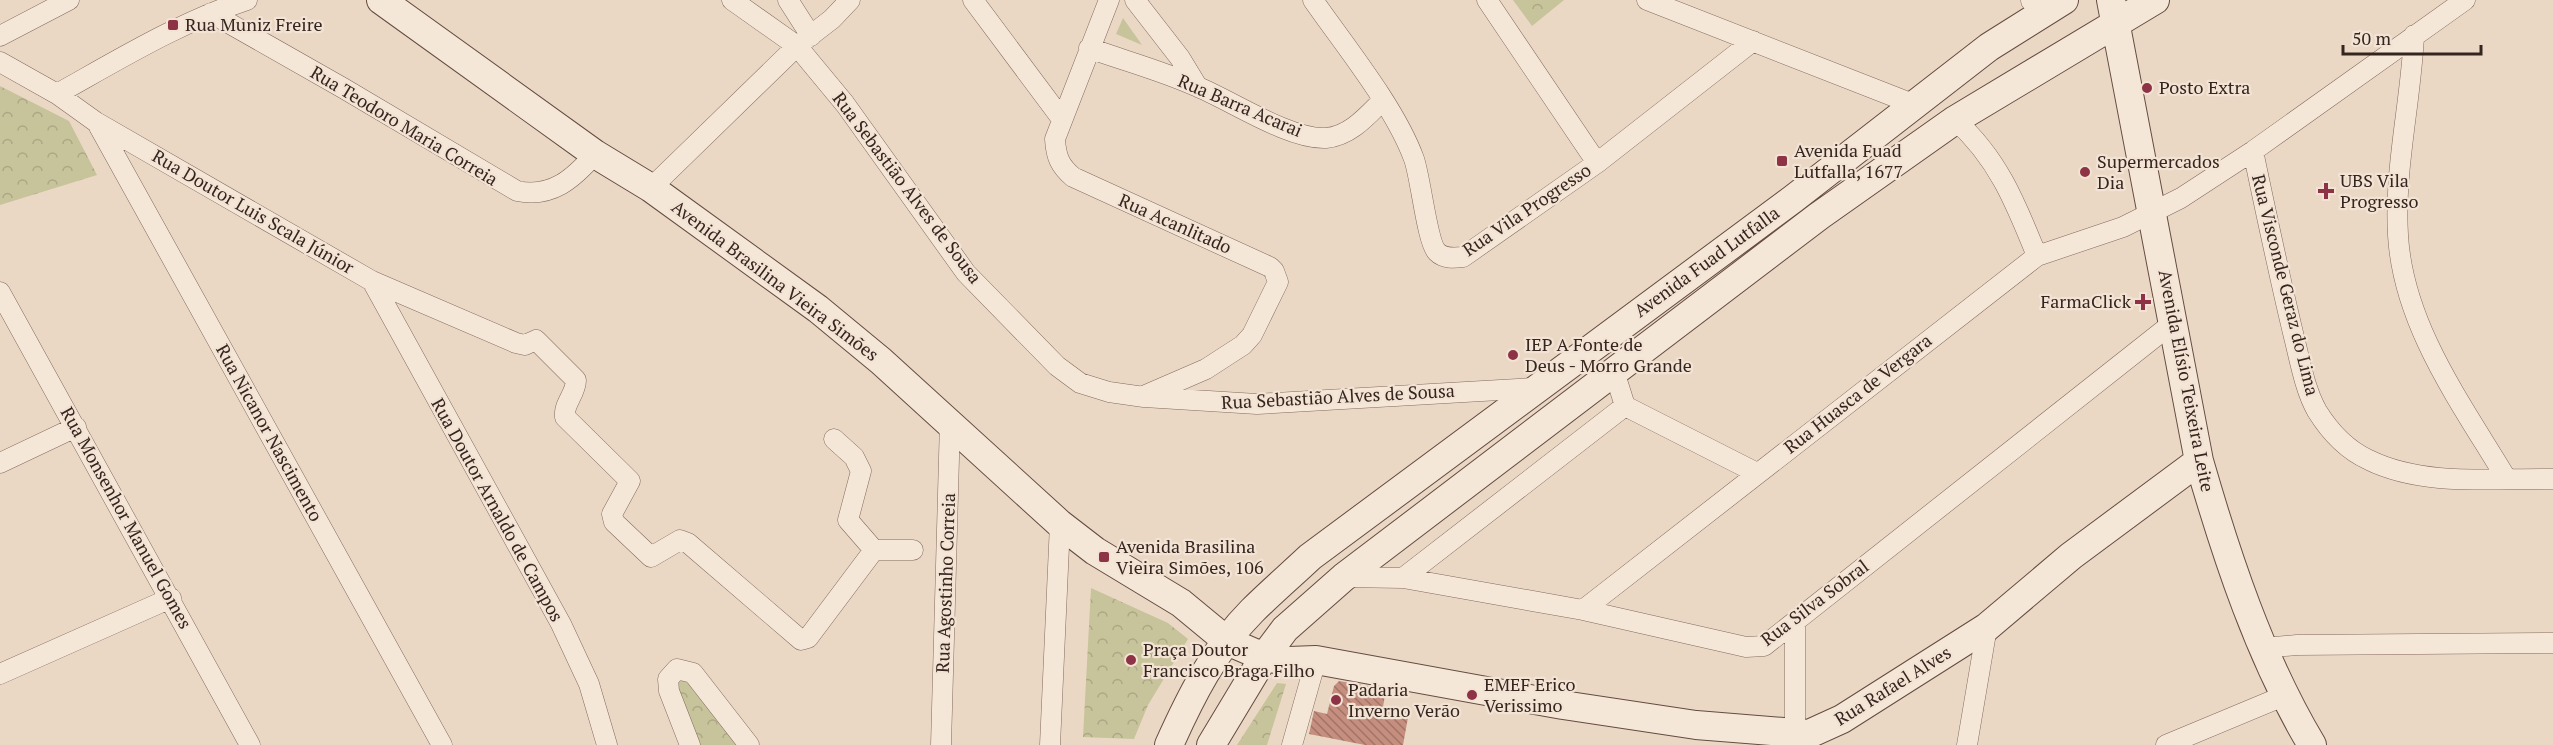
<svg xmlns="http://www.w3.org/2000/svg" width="2553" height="745" font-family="'PT Serif',serif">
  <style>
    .forest { fill: url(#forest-crowns) }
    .garden { fill: #c7c39a }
    .building { fill: url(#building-back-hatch) }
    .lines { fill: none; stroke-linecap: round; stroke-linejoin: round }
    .street-casing { stroke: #836a5d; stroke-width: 21 }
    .secondary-casing { stroke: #654b40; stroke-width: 30 }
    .street { stroke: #f5e7d8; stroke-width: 20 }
    .secondary { stroke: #f5e7d8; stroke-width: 28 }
    .poi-dot { fill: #8d3345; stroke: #f2e3d4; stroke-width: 2 }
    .labels { text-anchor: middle; stroke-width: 4.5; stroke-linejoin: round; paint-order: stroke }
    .poi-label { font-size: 18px; fill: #35251f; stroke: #f2e3d4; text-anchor: start }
    .street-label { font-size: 18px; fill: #35251f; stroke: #f2e3d4 }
  </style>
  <defs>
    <pattern id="forest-crowns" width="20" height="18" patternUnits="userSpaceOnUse" patternTransform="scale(1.5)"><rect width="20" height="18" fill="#c7c39a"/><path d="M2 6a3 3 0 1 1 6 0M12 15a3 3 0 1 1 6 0" fill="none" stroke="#aca784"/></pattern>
    <pattern id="building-back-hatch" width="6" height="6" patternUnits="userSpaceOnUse" patternTransform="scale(1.5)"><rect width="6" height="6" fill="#c58e7f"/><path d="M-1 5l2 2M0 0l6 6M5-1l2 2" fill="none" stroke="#a17467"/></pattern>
  </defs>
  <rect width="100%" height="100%" fill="#ead8c5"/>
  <path class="forest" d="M1513,0H1564L1532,26Z
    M0,86L69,121L97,175L0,205Z
    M1091,588L1168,623L1188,639L1148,705L1134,739L1083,737Z
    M688,675L741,745H699L674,698L675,678Z
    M1277,683L1286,684L1267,745H1237Z"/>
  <path class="garden" d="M1123,18L1142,45L1116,34Z"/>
  <path class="building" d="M1339,681L1386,689L1383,707L1409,712L1403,745H1365L1309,734L1314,711L1327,714L1334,686Z"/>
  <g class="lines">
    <g class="street-casing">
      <path id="street" d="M732,0L797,46L845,104L966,273L1057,366L1080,383L1109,392L1144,397L1257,404L1535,388
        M788,0L811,36
        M973,0L1061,118
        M1109,0L1055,139C1056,157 1060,166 1073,177L1270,267L1274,271L1278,282L1252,335L1243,345L1206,369L1146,395
        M1135,0L1180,58L1197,86
        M1313,0C1345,46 1395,107 1414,159C1421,179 1427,242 1437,252C1444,259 1454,258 1463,257L1597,163L1753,41
        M1487,0L1597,163
        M1647,0L1913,104
        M2031,1V0
        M211,13L343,88L517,191C552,198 573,179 595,154
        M2414,35C2411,102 2394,168 2398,235C2403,325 2461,403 2506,478
        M0,36L69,0
        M1089,48C1125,61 1163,71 1198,87C1232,101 1290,140 1326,138C1350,136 1367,116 1383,100
        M0,62L57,94L96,122L372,281L516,343L525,345L536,340L576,380C576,394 563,404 565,417L630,481L612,514L614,522L651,557L680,540L688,543L801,640L808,638L874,550L848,520L861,471L854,457L834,439
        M57,94C118,60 180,22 247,0
        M1955,120C1998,158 2016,204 2037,256
        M97,123L442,745
        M2253,151C2266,213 2279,275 2294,337C2300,361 2305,390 2317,411C2330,432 2347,450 2369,460C2424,487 2494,478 2553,479
        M651,188L797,46L832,19L850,0
        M372,281L561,624L589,684L607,745
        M0,292L250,745
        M1625,406L1757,473
        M0,463L76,427
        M874,550H913
        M1344,577L1403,578L1583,610L1746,647L1764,646L2174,322
        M1403,578L1625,406L1614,371
        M1583,610L2037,256L2123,227L2181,198L2253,151L2465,0
        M2263,648L2297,645L2553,643
        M0,674L171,598
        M1791,742L1795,734V622
        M690,745L669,691L668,679L677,669L693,673L749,745
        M941,745L950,422
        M1050,745L1060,524
        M1292,745L1316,660
        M1967,745L1987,627
        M2166,745L2286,695"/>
    </g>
    <g class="secondary-casing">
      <path id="secondary" d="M381,0L595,154L651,188L818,309L881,361L1060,524L1095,551L1181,603L1227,641L1264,657L1289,661L1316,660L1563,705L1696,725L1809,734L1842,719L1987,627L2071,556L2199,461
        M2111,0L2199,461C2227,558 2260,658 2312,745
        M1169,745C1190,698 1215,648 1252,611C1271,592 1291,575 1310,557L1793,199L1989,47L2064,0
        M1211,745L1264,657L1285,629L1344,577L1819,216L1955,120L2155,0"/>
    </g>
    <use href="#street" class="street"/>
    <use href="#secondary" class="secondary"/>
  </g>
  <g class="poi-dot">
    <rect x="167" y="19" width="12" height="12" rx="3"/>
    <circle cx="2147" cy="88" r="6"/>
    <rect x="1776" y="155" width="12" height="12" rx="3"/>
    <circle cx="2085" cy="172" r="6"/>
    <path d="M2323 182h6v6h6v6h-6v6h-6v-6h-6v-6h6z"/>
    <path d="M2140 293h6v6h6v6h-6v6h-6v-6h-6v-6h6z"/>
    <circle cx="1513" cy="355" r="6"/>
    <rect x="1098" y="551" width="12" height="12" rx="3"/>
    <circle cx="1131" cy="660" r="6"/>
    <circle cx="1472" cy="695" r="6"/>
    <circle cx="1336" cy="700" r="6"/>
  </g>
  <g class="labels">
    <g class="poi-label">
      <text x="185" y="31">Rua Muniz Freire</text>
      <text x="2159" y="94">Posto Extra</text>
      <text x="1794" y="157">Avenida Fuad<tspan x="1794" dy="21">Lutfalla, 1677</tspan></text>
      <text x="2097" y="168">Supermercados<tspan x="2097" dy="21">Dia</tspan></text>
      <text x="2340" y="187">UBS Vila<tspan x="2340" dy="21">Progresso</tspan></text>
      <text x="2131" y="308" text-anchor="end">FarmaClick</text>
      <text x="1525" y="351">IEP A Fonte de<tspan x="1525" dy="21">Deus - Morro Grande</tspan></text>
      <text x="1116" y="553">Avenida Brasilina<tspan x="1116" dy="21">Vieira Simões, 106</tspan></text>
      <text x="1143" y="656">Praça Doutor<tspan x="1143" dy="21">Francisco Braga Filho</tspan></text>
      <text x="1484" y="691">EMEF Erico<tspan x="1484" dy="21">Verissimo</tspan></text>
      <text x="1348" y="696">Padaria<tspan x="1348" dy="21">Inverno Verão</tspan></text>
    </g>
    <g class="street-label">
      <text transform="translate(1240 106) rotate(23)" y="6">Rua Barra Acarai</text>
      <text transform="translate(404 126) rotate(31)" y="6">Rua Teodoro Maria Correia</text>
      <text transform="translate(907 188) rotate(53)" y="6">Rua Sebastião Alves de Sousa</text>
      <text transform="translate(1527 210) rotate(-34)" y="6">Rua Vila Progresso</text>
      <text transform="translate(253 212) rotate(30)" y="6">Rua Doutor Luis Scala Júnior</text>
      <text transform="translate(1175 224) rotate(24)" y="6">Rua Acanlitado</text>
      <text transform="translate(1707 262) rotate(-36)" y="6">Avenida Fuad Lutfalla</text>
      <text transform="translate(775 281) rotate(37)" y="6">Avenida Brasilina Vieira Simões</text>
      <text transform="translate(2285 285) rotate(76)" y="6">Rua Visconde Geraz do Lima</text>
      <text transform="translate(2186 381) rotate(79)" y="6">Avenida Elísio Teixeira Leite</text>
      <text transform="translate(1858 394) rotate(-38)" y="6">Rua Huasca de Vergara</text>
      <text transform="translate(1338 397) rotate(-3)" y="6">Rua Sebastião Alves de Sousa</text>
      <text transform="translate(269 433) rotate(61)" y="6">Rua Nicanor Nascimento</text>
      <text transform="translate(497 510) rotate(61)" y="6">Rua Doutor Arnaldo de Campos</text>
      <text transform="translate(126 518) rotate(61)" y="6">Rua Monsenhor Manuel Gomes</text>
      <text transform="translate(946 583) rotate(-88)" y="6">Rua Agostinho Correia</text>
      <text transform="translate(1815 603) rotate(-37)" y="6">Rua Silva Sobral</text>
      <text transform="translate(1893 686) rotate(-32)" y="6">Rua Rafael Alves</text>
    </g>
  </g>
  <path d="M2343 45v9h138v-9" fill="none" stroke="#35251f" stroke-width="3"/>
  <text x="2352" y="45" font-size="18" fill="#35251f" stroke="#f2e3d4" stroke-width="4.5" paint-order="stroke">50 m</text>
</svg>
